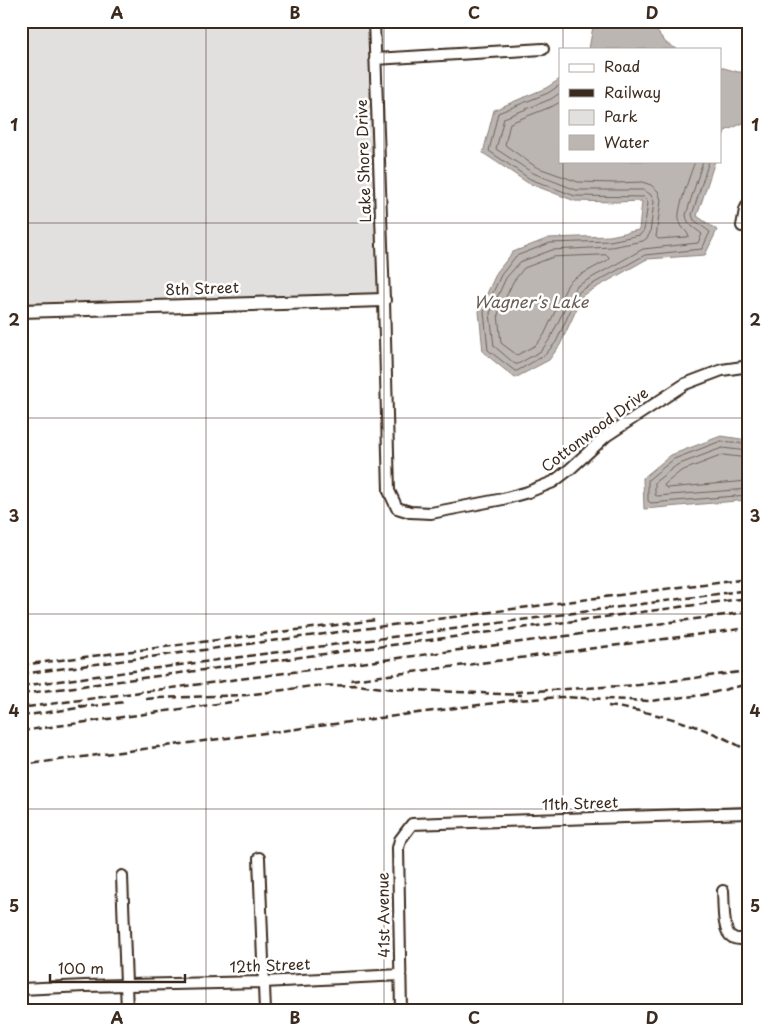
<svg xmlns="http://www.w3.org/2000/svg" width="769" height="1032" font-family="'Playpen Sans',sans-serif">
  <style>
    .green { fill: #e2e0de; stroke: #8e857e }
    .water { fill: #bcb6b3; stroke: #887e77 }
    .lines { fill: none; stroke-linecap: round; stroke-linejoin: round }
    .shore { stroke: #6f625a; stroke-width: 1 }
    .minor-casing { stroke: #3b2a1e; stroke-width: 14 }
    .tertiary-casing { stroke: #3b2a1e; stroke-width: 16 }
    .minor { stroke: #fff; stroke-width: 10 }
    .tertiary { stroke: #fff; stroke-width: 12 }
    .rail { stroke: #3b2a1e; stroke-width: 2.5; stroke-dasharray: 8 4; stroke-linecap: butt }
    .grid { fill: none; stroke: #3b2a1e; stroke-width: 1; stroke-opacity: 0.55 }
    .labels { text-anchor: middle; stroke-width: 5; stroke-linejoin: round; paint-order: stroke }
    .street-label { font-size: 15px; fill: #3b2a1e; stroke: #fff }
    .water-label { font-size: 16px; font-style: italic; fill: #685b52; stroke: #fff }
    .neatline { fill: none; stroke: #3b2a1e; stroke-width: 2 }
    .grid-label { font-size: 16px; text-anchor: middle; font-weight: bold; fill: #3b2a1e }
  </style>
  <rect width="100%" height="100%" fill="#fff"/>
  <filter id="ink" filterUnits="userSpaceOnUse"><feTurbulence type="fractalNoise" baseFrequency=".02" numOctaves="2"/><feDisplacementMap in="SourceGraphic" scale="10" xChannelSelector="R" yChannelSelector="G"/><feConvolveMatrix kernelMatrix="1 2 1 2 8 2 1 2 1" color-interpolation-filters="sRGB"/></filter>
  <g filter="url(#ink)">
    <path class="green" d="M21,21H374L384,300L21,311Z"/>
    <path class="water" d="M594,21H649L666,43L677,49H589Z
      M720,67L738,72H748V121L725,131L720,145Z
      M560,79V161H715L697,216L717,230L705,255L647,259L583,295L560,345L549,360L515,378L483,352L479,311L497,272L513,252L549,238L610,236L639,230L642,201L616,202L575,201L528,183L483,153L494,110L546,88Z
      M721,436L748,440V500L644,509L643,478L671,455Z"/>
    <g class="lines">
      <path class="shore" d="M560,85L548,93L498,113L489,151L530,179L575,196L644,197L647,200L648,203L644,230L640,235L610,241L550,243L516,256L501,275L484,312L488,350L515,371H517L545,355L556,342L578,294L580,291L645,255L702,249L710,232L694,220L692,215L709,161
        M560,93L551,99L504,118L496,149L533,173L576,190H644L651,195L654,202L650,233L647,238L643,241L611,247L552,250L520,262L506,278L490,313L494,346L515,364H518L541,351L550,339L573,291L577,286L643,249L698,243L702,234C695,228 687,225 686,215L703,161
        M560,102L553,106L510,123L505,145L536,167L578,182L616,183L642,182L651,185L658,191L661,200L656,237L658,239L686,237L689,236C686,230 680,227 679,219C677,209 691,173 695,161
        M607,255L609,257L608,260L573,279L568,284L544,335L536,345L517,355L501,343L498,314L513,282L524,268L553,257Z
        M748,444L721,441L674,459L649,479L648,481V501L651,503L748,495
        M748,451L722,448L677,465L655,482V495L657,496L748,489
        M748,458L723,455L681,471L665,484L664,486L667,488L748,481"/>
      <g class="minor-casing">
        <path id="minor" d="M374,21L384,300L389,491L397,508L410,512L431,513L503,499L528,492L553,482L570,469L606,436L685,384L722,370L743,367H748
          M375,59L543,49
          M742,226L745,210L748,204
          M259,858L265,1011
          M122,876L127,1011
          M723,891C724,902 722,932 732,937C736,940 743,939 748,938
          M21,989L85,986L263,982L400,975
          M401,1011L398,848L400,840L412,824L748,813"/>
      </g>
      <g class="tertiary-casing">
        <path id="tertiary" d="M21,311L384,300"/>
      </g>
      <use href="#minor" class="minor"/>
      <use href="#tertiary" class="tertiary"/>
      <path class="rail" d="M21,665L376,620
        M21,674L748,578
        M351,680L748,628
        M21,686L748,590
        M515,692L639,685L748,671
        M21,694L748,598
        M146,699L157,698L247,695L312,686L356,685L394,689L522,695
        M79,706H94L124,702
        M608,706C656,712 707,726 748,751
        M27,707L748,612
        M21,716L86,707
        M21,731L239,701
        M21,765L517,700L562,697L650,701L703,695L748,684"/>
    </g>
  </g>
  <path class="grid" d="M206,21V1011M384,21V1011M563,21V49M563,161V1011M21,223H748M21,418H748M21,614H748M21,809H748"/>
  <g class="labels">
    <g class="street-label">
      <text transform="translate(364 161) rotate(-92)" y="5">Lake Shore Drive</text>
      <text transform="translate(202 289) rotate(-2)" y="5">8th Street</text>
      <text transform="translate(595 430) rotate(-37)" y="5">Cottonwood Drive</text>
      <text transform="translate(580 804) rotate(-2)" y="5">11th Street</text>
      <text transform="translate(384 915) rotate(-91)" y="5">41st Avenue</text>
      <text transform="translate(270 966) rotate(-2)" y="5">12th Street</text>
    </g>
    <g class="water-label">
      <text x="531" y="308">Wagner's Lake</text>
    </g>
  </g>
  <rect width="769" height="1032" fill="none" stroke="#fff" stroke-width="55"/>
  <rect x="559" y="48" width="162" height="115" fill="#ffffff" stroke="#b1aaa5"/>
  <rect x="569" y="64" width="25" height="8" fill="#ffffff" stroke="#b1aaa5"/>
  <text x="604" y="72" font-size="15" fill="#3b2a1e">Road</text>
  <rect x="569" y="89" width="25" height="8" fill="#3b2a1e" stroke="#b1aaa5"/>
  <text x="604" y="98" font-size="15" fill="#3b2a1e">Railway</text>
  <rect x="569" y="110" width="25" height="15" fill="#e2e0de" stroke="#b1aaa5"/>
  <text x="604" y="122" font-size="15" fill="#3b2a1e">Park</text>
  <rect x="569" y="135" width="25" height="15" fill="#bcb6b3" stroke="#b1aaa5"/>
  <text x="604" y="148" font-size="15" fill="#3b2a1e">Water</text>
  <path d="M50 974v8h135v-8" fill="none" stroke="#3b2a1e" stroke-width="2.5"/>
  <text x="58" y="974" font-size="15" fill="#3b2a1e" stroke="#ffffff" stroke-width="4" paint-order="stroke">100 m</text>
  <rect x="28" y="28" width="714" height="976" class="neatline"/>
  <g class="grid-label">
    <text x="117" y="19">A</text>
    <text x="295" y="19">B</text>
    <text x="474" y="19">C</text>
    <text x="652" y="19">D</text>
    <text x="14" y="131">1</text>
    <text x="755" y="131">1</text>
    <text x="14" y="326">2</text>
    <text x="755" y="326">2</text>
    <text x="14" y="522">3</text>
    <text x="755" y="522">3</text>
    <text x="14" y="717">4</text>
    <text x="755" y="717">4</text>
    <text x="14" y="912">5</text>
    <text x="755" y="912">5</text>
    <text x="117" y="1024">A</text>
    <text x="295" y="1024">B</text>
    <text x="474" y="1024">C</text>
    <text x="652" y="1024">D</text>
  </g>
</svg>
